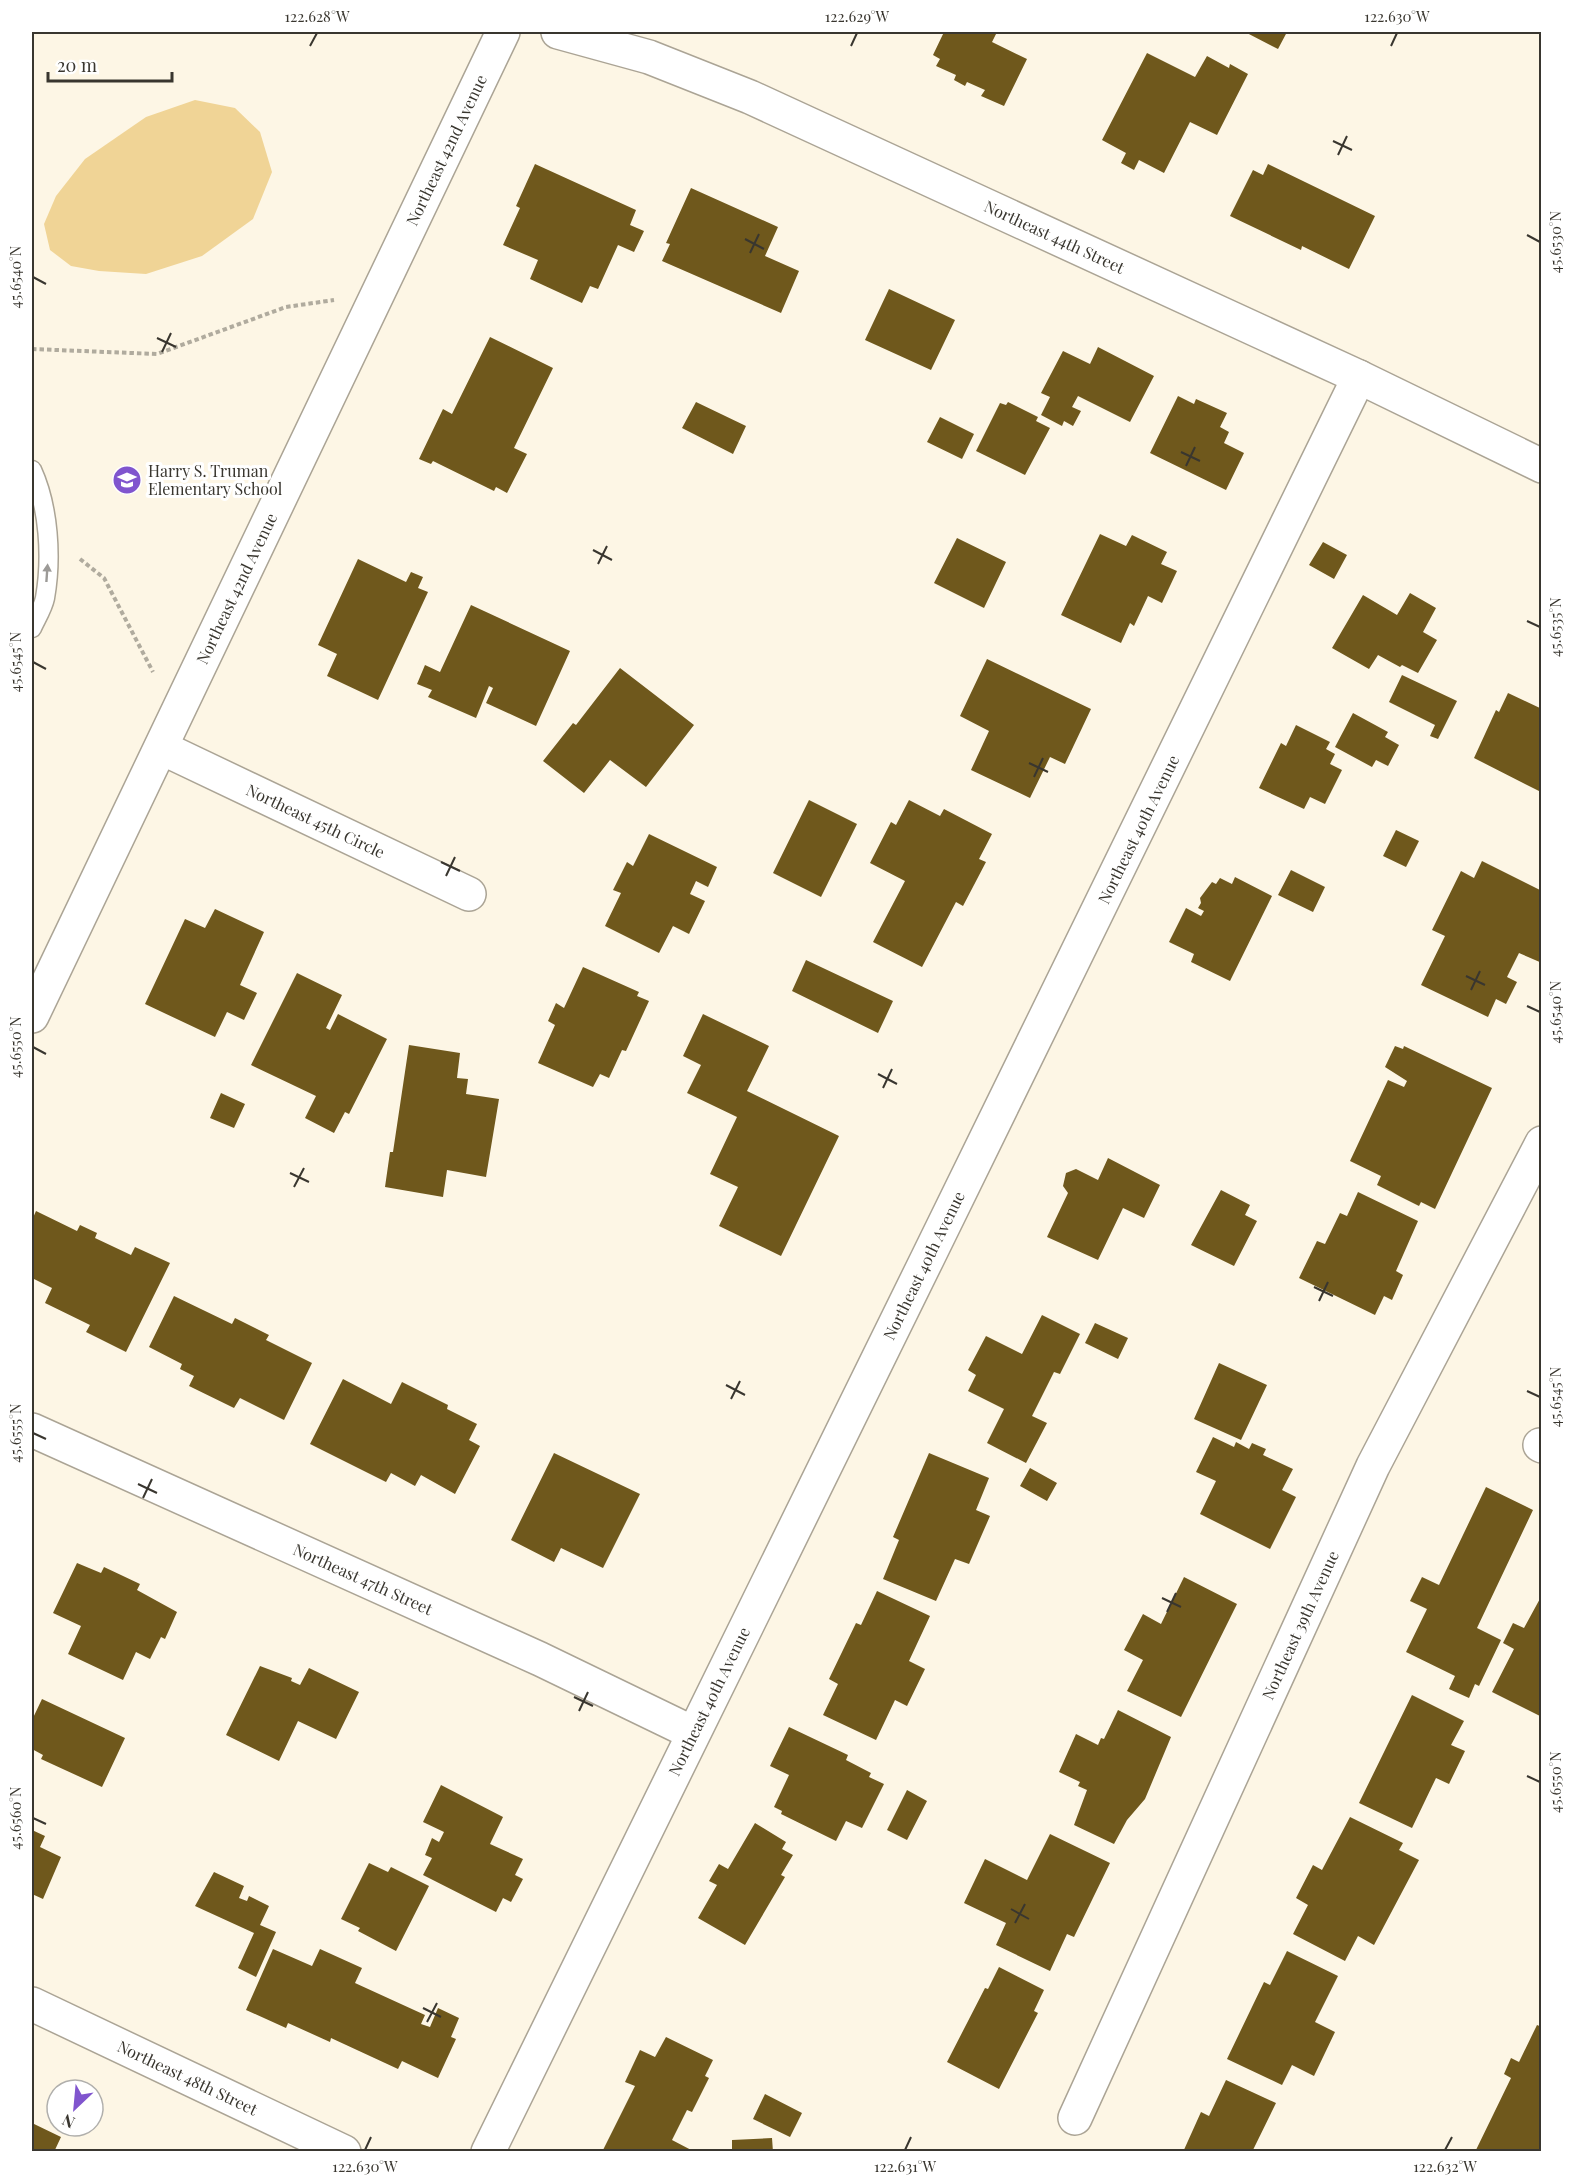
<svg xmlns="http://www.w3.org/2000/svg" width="1573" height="2183" font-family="'Playfair Display',serif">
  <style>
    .green { fill: #f0d496 }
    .building { fill: #6f581c }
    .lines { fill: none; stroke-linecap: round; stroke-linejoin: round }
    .lane-casing { stroke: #aba495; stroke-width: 21 }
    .street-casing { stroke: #aba495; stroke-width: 36 }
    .secondary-casing { stroke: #aba495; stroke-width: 36 }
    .path { stroke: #b0ab9e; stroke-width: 4; stroke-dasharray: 4.5 3; stroke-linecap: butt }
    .lane { stroke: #fff; stroke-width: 18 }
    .street { stroke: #fff; stroke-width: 33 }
    .secondary { stroke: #fff; stroke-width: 33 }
    .oneway { fill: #9c9a97 }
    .ticks { fill: none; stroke: #39362f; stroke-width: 2 }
    .labels { text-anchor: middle; stroke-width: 6; stroke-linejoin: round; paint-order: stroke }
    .street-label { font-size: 16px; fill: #39362f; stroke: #fff }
    .poi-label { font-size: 16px; fill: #39362f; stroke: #fff; text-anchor: start }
    .neatline { fill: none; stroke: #39362f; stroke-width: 2 }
    .ticks-label { font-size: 15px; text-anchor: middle; fill: #39362f }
  </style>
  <rect width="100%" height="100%" fill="#fdf6e5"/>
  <path class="green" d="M195,100L235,108L260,132L272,172L253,219L202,256L146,274L99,271L71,266L50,250L44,224L56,196L85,159L146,117Z"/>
  <path class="building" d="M944,32L953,34L955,32H997L992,42L1027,59L1004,106L981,96L985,90L967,82L965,86L954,80L956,75L936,66L940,59L933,55Z
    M1245,32H1287L1278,49Z
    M1147,53L1195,77L1207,56L1229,68L1230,64L1248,74L1217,135L1190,122L1164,173L1139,160L1134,170L1121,163L1126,153L1102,140Z
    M535,164L636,210L630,225L644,231L634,252L618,245L598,289L590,286L582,303L530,279L538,260L503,245L520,208L516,206Z
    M1268,164L1375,216L1349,269L1302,246L1301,250L1230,216L1253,170L1263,175Z
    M691,188L778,227L765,256L799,271L781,313L662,261L670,244L666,243Z
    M889,289L955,320L931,370L865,340Z
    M490,337L553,368L514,448L527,454L507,493L496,487L494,491L433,461L431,464L419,459L443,409L452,414Z
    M1098,347L1154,376L1130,422L1078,396L1072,407L1081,411L1073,426L1064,421L1062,426L1041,415L1050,397L1041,393L1063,351L1090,364Z
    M1178,396L1194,404L1196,399L1227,413L1220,427L1229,432L1224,443L1244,453L1226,490L1150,453Z
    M696,402L746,426L733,454L682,428Z
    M1008,402L1038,417L1036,421L1050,428L1025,475L976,451L1000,403L1006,405Z
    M940,417L974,434L962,459L927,442Z
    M1100,534L1126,546L1132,535L1167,552L1161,564L1177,571L1162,603L1148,596L1134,626L1130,623L1121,643L1061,615Z
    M957,538L1006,562L984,608L934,583Z
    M1323,542L1347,555L1334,579L1309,565Z
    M358,559L406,582L411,572L423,577L418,588L428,592L378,700L327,676L337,654L318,645Z
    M1410,593L1436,608L1423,632L1437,640L1418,673L1402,665L1400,667L1378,655L1369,669L1332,648L1363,595L1397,615Z
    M471,605L570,651L536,726L486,703L493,688L489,686L476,718L428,697L432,690L417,684L425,665L440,672Z
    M987,659L1091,709L1065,764L1050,757L1030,798L971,770L989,731L960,716Z
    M620,668L694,725L646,787L610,760L584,793L543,761L573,723L576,725Z
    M1402,675L1457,701L1438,739L1430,736L1435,725L1389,702Z
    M1508,693L1542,709V785L1539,791L1474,758L1496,710L1499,712Z
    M1353,713L1388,732L1385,737L1399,745L1388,766L1376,760L1372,767L1335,747Z
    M1296,725L1330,742L1326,749L1335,754L1330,764L1342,770L1325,804L1310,797L1304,809L1259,788L1281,743L1286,746Z
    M809,800L857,824L821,897L773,873Z
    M909,800L940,816L944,809L992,834L979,859L986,862L963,906L956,902L922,967L873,942L905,881L870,863L891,822L896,825Z
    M1396,830L1419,841L1406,867L1383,856Z
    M649,834L717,867L708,887L696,881L690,894L705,901L689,934L673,926L659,953L605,926L621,893L613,890L627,862L633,866Z
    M1482,861L1542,891V963L1519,953L1507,977L1517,982L1506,1004L1496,999L1488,1017L1421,985L1445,936L1432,930L1461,871L1474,878Z
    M1291,870L1325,887L1313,912L1278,895Z
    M1235,877L1272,896L1230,981L1191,962L1194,954L1169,942L1186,908L1201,916L1204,911L1198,908L1201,903L1200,898L1212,882L1216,884L1220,878L1232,884Z
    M215,909L264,932L240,985L257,993L244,1020L227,1012L215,1037L145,1004L185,919L205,928Z
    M806,960L893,1001L878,1033L792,991Z
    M583,967L639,992L637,996L649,1001L626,1051L622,1050L609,1078L600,1074L593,1087L538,1063L555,1025L548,1021L556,1003L564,1008Z
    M297,973L342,995L326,1028L330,1030L338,1014L387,1039L349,1114L345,1112L334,1133L305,1118L316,1096L251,1065Z
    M703,1014L769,1046L747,1091L839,1136L781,1256L719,1226L738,1187L710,1174L737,1117L687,1093L701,1065L683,1056Z
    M409,1045L460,1053L457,1078L468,1079L466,1094L499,1099L486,1177L447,1170L443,1197L385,1187L390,1152H393Z
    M1395,1046L1403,1049L1404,1046L1492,1088L1435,1209L1421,1202L1419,1206L1377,1185L1381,1176L1350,1161L1388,1080L1404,1087L1407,1081L1385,1067Z
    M221,1093L245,1104L234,1128L210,1118Z
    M1108,1158L1160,1185L1144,1218L1123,1208L1098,1260L1047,1237L1068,1193L1063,1186L1066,1173L1076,1169L1098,1180Z
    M1221,1190L1250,1205L1245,1215L1257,1221L1234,1266L1191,1245Z
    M1358,1192L1418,1221L1396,1271L1403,1275L1392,1300L1384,1296L1375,1315L1299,1278L1317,1241L1325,1244L1340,1213L1347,1216Z
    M36,1211L77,1231L80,1225L97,1233L95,1238L131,1255L135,1247L170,1263L126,1352L86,1332L90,1325L45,1303L52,1288L32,1278V1220Z
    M174,1296L232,1324L235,1318L269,1335L266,1340L312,1363L284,1420L240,1398L234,1408L189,1386L194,1376L180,1369L182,1364L149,1347Z
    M1042,1315L1080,1334L1060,1374L1054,1372L1032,1416L1047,1423L1026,1463L987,1443L1004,1409L968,1391L976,1375L968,1370L986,1336L1022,1354Z
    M1095,1323L1128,1338L1118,1359L1085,1343Z
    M1219,1363L1267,1385L1241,1440L1194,1419Z
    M343,1379L391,1404L402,1382L448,1405L447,1409L477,1424L469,1440L480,1446L455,1494L421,1475L415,1486L391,1473L386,1482L310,1444Z
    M1213,1437L1234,1447L1236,1442L1249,1449L1252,1443L1266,1449L1263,1455L1293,1469L1282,1490L1296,1497L1270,1549L1200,1514L1216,1481L1196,1472Z
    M554,1453L640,1494L603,1568L561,1548L554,1562L511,1540Z
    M929,1453L989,1478L976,1510L990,1516L969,1564L955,1559L936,1601L883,1579L899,1540L893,1537Z
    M1030,1468L1057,1483L1047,1501L1020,1486Z
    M1486,1487L1533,1510L1477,1628L1501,1640L1479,1686L1475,1684L1469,1698L1449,1689L1455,1676L1406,1652L1427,1609L1410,1601L1422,1577L1439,1585Z
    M77,1563L101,1573L104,1567L140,1584L137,1590L177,1612L165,1639L161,1637L150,1659L136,1652L123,1680L68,1654L81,1626L53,1613Z
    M1184,1577L1237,1604L1181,1717L1127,1691L1143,1660L1124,1650L1143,1614L1161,1624Z
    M877,1591L930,1616L909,1661L925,1669L907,1706L895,1700L876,1740L823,1715L838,1684L829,1679L856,1623L861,1625Z
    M1542,1595V1717L1492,1692L1514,1649L1503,1643L1513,1623L1524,1628Z
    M260,1666L292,1678L291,1681L300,1685L309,1668L359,1692L336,1739L298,1721L279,1761L226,1735Z
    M1412,1695L1464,1721L1451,1745L1465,1751L1449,1784L1436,1778L1412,1828L1359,1803Z
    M42,1699L125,1738L102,1787L41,1759L43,1755L32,1749V1720Z
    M1118,1710L1171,1737L1145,1799L1127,1820L1114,1844L1074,1825L1087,1790L1078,1786L1080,1782L1059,1772L1076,1734L1098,1745L1101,1738L1104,1739Z
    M789,1727L848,1755L846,1760L871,1773L869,1777L884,1784L862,1828L846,1821L836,1841L781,1814L782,1811L774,1807L789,1775L770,1766Z
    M441,1785L503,1817L490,1844L523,1859L515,1875L523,1879L511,1902L503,1898L496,1912L423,1875L432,1858L425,1855L432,1838L439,1842L444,1832L423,1822Z
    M907,1790L927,1801L907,1840L887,1830Z
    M1350,1817L1403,1843L1399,1850L1419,1860L1374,1945L1358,1936L1345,1961L1293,1934L1308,1905L1296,1898L1313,1865L1322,1870Z
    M755,1823L786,1842L782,1849L793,1855L781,1875L785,1877L745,1945L698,1918L717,1885L709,1881L719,1864L728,1869Z
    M32,1830L45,1836L40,1847L61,1857L43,1899L32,1894Z
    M1050,1834L1110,1863L1074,1937L1067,1934L1050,1971L996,1945L1006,1923L964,1903L985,1859L1027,1880Z
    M369,1863L388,1872L391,1867L429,1886L396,1951L358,1931L360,1928L341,1919Z
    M214,1872L244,1886L239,1898L247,1901L249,1896L269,1906L260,1925L276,1932L256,1977L238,1968L254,1933L195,1906Z
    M273,1949L312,1966L320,1949L362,1968L355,1983L425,2015L421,2024L430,2027L438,2008L459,2018L451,2037L456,2039L438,2078L402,2061L398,2069L331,2038L330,2042L288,2023L286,2028L246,2010Z
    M1287,1951L1338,1976L1315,2022L1335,2032L1314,2076L1292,2065L1282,2085L1227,2059L1264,1982L1270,1985Z
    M999,1967L1044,1990L1034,2011L1038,2013L999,2089L947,2062L985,1988L988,1989Z
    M1537,2025L1542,2027V2152H1475L1511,2078L1504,2074L1511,2058L1519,2062Z
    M666,2037L713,2060L705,2076L709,2078L692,2112L687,2110L672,2140L695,2152H602L635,2086L625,2082L640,2050L655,2057Z
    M1226,2080L1276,2103L1252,2152H1183L1201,2112L1209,2116Z
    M765,2094L802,2113L790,2137L753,2119Z
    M32,2123L61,2137L54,2152H32Z
    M772,2138L773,2152H732V2140Z"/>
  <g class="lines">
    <g class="lane-casing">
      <path id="lane" d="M32,470C49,507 52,558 45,598C43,608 36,619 32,628"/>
    </g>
    <g class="street-casing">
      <g id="street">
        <path id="s1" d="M162,748L469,894"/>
        <path id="s2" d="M32,1016L503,32"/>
        <path id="s3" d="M32,1430L540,1659L693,1733"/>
        <path d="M1540,1445L1542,1446"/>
        <path id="s4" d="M32,2004L344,2152"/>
        <path id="s5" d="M1075,2118L1373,1466L1542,1143"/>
      </g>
    </g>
    <g class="secondary-casing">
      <g id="secondary">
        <path id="s6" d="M558,32L649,57L750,97L1359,377L1542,466"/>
        <path id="s7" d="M488,2152C777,1560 1072,970 1359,377"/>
      </g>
    </g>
    <path class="path" d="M32,349L157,354L286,307L334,300
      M80,559L104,578L153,672"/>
    <use href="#lane" class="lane"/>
    <use href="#street" class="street"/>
    <use href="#secondary" class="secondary"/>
  </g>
  <defs><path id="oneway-solid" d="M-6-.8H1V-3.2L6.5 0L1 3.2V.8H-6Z" transform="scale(1.5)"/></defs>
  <use class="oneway" href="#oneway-solid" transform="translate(47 573) rotate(-86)"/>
  <path class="ticks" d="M310,46L317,33M851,46L857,33M1391,46L1397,33M1333,141L1352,150M1338,155L1347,136M1527,235L1540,242M745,239L764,249M750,253L759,234M33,277L46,284M157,338L176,347M162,352L171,333M1181,452L1200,461M1186,466L1195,447M593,550L612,560M598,564L607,546M1527,621L1540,627M33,662L46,669M1029,763L1048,772M1034,777L1043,758M441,862L460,871M446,876L455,857M1466,976L1485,985M1471,990L1480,971M1527,1006L1540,1012M33,1047L46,1054M878,1074L897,1084M883,1088L892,1069M290,1173L309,1182M294,1187L304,1168M1314,1287L1333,1296M1319,1301L1328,1282M726,1385L745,1395M1527,1391L1540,1397M731,1399L740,1381M33,1433L46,1439M138,1484L157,1493M143,1498L152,1479M1162,1598L1181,1607M1167,1612L1176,1593M574,1697L593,1706M579,1711L588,1692M1527,1776L1540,1782M33,1818L46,1824M1011,1909L1029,1919M1015,1923L1025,1904M423,2008L441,2017M427,2022L437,2003M365,2150L371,2137M905,2150L911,2137M1445,2150L1452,2137"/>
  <defs>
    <g id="school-disc" transform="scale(1.5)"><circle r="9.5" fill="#8055ce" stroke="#fff"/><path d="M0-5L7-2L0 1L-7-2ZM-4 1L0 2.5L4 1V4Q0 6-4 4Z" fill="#fff"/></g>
  </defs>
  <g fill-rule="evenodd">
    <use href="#school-disc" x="127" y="480"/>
  </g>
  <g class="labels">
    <g class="street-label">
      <text dy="6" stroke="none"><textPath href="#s2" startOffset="960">Northeast 42nd Avenue</textPath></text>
      <text dy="6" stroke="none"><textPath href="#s6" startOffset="538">Northeast 44th Street</textPath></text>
      <text dy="6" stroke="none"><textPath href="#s2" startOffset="474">Northeast 42nd Avenue</textPath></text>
      <text dy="6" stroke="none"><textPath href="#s1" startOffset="170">Northeast 45th Circle</textPath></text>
      <text dy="6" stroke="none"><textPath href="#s7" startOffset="1474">Northeast 40th Avenue</textPath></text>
      <text dy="6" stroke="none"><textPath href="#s7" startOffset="988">Northeast 40th Avenue</textPath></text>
      <text dy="6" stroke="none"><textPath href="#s3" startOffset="363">Northeast 47th Street</textPath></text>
      <text dy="6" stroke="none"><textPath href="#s5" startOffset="542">Northeast 39th Avenue</textPath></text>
      <text dy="6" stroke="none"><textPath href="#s7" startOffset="502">Northeast 40th Avenue</textPath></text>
      <text dy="6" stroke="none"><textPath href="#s4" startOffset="172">Northeast 48th Street</textPath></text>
    </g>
    <g class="poi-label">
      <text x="148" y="477">Harry S. Truman<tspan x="148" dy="18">Elementary School</tspan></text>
    </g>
  </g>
  <rect width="1573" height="2183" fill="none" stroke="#ffffff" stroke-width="66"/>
  <g transform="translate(75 2108) rotate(206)"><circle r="28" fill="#ffffff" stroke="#b0afac" stroke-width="1.5"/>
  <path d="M0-4.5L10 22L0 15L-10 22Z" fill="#8055ce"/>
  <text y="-9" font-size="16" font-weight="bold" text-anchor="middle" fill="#39362f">N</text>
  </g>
  <path d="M48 72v9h124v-9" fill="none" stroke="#39362f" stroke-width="3"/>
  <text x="57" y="72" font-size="18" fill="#39362f" stroke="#ffffff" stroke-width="4.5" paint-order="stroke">20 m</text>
  <rect x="33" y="33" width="1507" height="2117" class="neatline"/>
  <g class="ticks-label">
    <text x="317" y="22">122.628°W</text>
    <text x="857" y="22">122.629°W</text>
    <text x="1397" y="22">122.630°W</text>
    <text transform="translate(1556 242) rotate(-90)" y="5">45.6530°N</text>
    <text transform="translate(16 277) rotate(-90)" y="5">45.6540°N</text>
    <text transform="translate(1556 627) rotate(-90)" y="5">45.6535°N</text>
    <text transform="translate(16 662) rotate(-90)" y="5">45.6545°N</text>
    <text transform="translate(1556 1012) rotate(-90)" y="5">45.6540°N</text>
    <text transform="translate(16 1047) rotate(-90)" y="5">45.6550°N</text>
    <text transform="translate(1556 1397) rotate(-90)" y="5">45.6545°N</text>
    <text transform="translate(16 1433) rotate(-90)" y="5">45.6555°N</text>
    <text transform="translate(1556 1782) rotate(-90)" y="5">45.6550°N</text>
    <text transform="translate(16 1818) rotate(-90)" y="5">45.6560°N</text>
    <text x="365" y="2172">122.630°W</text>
    <text x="905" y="2172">122.631°W</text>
    <text x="1445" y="2172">122.632°W</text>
  </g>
</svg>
